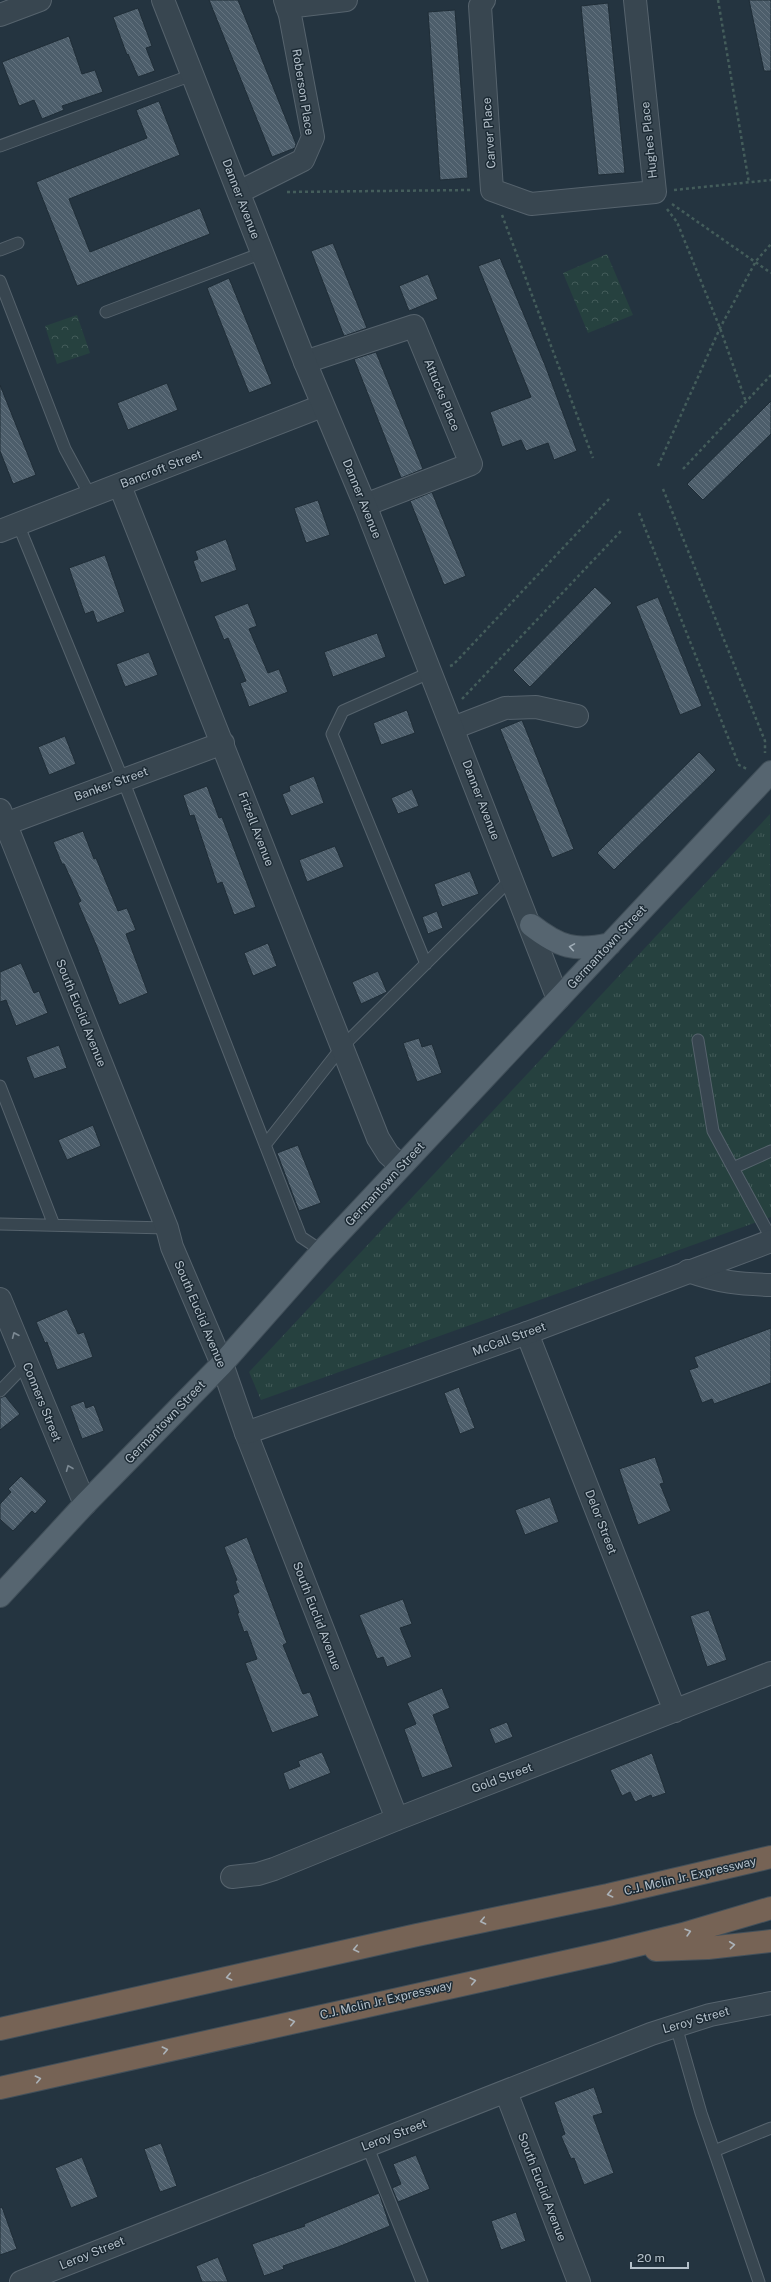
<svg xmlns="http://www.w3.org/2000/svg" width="771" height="2282" font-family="'Public Sans',sans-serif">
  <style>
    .grass { fill: url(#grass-tufts) }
    .park { fill: url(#park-crowns) }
    .building { fill: url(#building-back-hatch); stroke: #1f2d37 }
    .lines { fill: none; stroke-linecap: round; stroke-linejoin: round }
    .service-casing { stroke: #56636d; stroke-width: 13 }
    .minor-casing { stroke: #56636d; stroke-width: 24 }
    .tertiary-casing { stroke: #56636d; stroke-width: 24 }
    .primary-casing { stroke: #414f59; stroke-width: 24 }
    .motorway-casing { stroke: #43505a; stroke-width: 24 }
    .path { stroke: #445d5b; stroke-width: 2.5; stroke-dasharray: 3 3; stroke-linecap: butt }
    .service { stroke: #384650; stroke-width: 11 }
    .minor { stroke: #384650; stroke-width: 22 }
    .tertiary { stroke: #384650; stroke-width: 22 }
    .primary { stroke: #566570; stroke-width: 22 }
    .motorway { stroke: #766355; stroke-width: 22 }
    .oneway { stroke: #a1aeb8 }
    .oneway2 { stroke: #7c8993 }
    .oneway3 { stroke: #abb2b8 }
    .labels { text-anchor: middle; stroke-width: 3; stroke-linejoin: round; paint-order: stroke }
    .street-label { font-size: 12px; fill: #b4c0ca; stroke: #1d2b35 }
  </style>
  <defs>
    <pattern id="grass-tufts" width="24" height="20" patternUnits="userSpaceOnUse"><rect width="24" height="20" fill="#26413f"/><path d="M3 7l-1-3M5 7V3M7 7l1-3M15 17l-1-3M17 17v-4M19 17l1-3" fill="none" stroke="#435b59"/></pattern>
    <pattern id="park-crowns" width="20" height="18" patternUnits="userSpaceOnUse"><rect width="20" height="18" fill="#26413f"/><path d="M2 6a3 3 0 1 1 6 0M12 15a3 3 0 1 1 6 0" fill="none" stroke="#435b59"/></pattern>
    <pattern id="building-back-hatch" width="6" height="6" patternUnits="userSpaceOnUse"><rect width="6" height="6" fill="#4d5e6b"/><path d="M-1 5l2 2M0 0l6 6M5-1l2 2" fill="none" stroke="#64737f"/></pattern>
  </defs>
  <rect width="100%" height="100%" fill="#243440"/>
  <path class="grass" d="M770,814L771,1217L261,1400L249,1372Z"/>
  <path class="park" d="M607,254L633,315L588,333L563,273Z
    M77,315L90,353L57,364L45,326Z"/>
  <path class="building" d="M209,0H238L296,144L295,148L272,157Z
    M749,0H771V71H764Z
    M608,3L625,173L598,175L581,6Z
    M138,8L152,46L146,48L155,71L138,77L128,54L127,55L113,17Z
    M455,10L468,178L440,180L428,12Z
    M69,36L82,74L95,70L103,92L62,106L64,110L42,119L34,100L19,106L2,62Z
    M159,101L180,155L69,199L90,252L200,208L210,234L77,286L36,182L147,138L136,110Z
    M333,243L367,328L344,336L311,251Z
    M500,258L545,365L577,451L554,460L548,443L526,451L521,440L502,447L490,412L531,397L478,266Z
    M428,274L438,299L409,311L399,286Z
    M229,278L272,384L249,393L207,288Z
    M376,352L423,469L401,478L354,359Z
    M167,383L178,410L128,430L117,403Z
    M0,385L36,475L13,484L0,451Z
    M771,401V434L703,500L687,484Z
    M432,492L466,576L444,585L410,501Z
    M318,500L330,535L306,543L294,508Z
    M226,539L237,570L201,583L193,561L198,559L195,551Z
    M105,555L125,612L97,623L93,611L85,614L69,568Z
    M595,587L612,603L530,687L513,670Z
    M658,597L702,706L680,715L636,606Z
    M248,603L257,626L249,629L268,673L279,669L288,692L249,707L240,683L246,681L228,638L224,640L214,616Z
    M377,633L386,657L333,677L324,652Z
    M149,652L158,675L125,687L116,664Z
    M407,710L415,733L381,745L373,723Z
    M522,720L574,849L552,858L500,729Z
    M65,736L76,764L49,775L38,747Z
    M699,752L716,770L614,870L597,853Z
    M314,776L324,803L291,816L282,794L290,791L289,786Z
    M207,786L219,818L222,817L256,907L234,915L222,882L217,884L194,815L190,816L183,795Z
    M412,789L419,806L398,814L391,798Z
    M83,831L94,859L96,858L118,911L127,908L136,930L126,934L148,993L119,1005L97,947L78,903L81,901L64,864H62L53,842Z
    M335,846L344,867L307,882L299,860Z
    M470,871L479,894L442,907L434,884Z
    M437,911L443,928L428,934L422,917Z
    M268,943L277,966L253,976L244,953Z
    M21,963L34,993L39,991L48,1013L16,1026L6,1000L0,1002V972Z
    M378,971L387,992L361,1004L352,982Z
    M419,1038L422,1047L432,1044L442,1073L417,1082L403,1043Z
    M59,1045L67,1068L34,1079L26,1057Z
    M93,1125L101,1146L67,1160L58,1140Z
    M298,1145L321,1203L299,1211L277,1153Z
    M67,1309L78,1334L84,1332L93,1357L57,1370L47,1342L45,1343L36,1322Z
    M771,1328V1383L714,1404L712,1399L702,1403L689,1370L698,1367L694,1357Z
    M459,1387L475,1428L460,1434L444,1393Z
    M5,1396L20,1414L0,1430V1398Z
    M84,1401L86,1408L94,1405L104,1431L82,1439L70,1406Z
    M655,1457L664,1483L660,1484L671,1511L638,1525L619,1469Z
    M21,1476L47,1501L35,1514L32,1511L13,1531L0,1519V1504L11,1492L8,1489Z
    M550,1497L559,1522L525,1535L515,1510Z
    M247,1537L287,1643L283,1645L303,1694L310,1692L319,1716L272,1733L245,1663L257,1659L247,1631L244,1632L237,1613H239L233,1595L239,1592L235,1581L237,1580L224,1547Z
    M403,1599L412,1624L400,1628L412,1657L387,1667L383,1657L377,1659L359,1615Z
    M709,1610L727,1660L707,1667L690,1616Z
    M442,1688L450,1708L433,1715L453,1767L422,1778L404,1729L416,1724L407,1703Z
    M507,1722L513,1737L495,1744L489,1729Z
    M322,1752L331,1773L289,1790L283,1773L300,1766L298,1761Z
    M652,1753L666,1793L652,1798L651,1795L635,1802L630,1792L622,1796L610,1770Z
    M594,2087L603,2113L593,2116L614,2173L584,2185L574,2158L571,2159L561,2136L565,2134L554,2102Z
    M161,2143L177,2186L160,2192L144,2149Z
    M416,2155L430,2189L398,2202L392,2188L401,2184L393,2164Z
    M82,2157L98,2197L71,2208L55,2168Z
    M379,2193L390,2226L338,2247L283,2266L284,2269L264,2276L252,2244L305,2226L304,2224Z
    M2,2207L17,2249L0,2255V2208Z
    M516,2212L526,2241L501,2250L491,2221Z
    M218,2257L228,2282H202L196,2266Z"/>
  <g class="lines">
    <g class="service-casing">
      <path id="service" d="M0,146L192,75
        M0,250L18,243
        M0,281L65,449L91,497
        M106,312L262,253
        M18,524L123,780L301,1237L322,1251
        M426,964L332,734L343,711L429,673
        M698,1040L713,1131L733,1168
        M0,1086L54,1225
        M265,1145L342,1047L512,878
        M771,1151L733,1168L771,1238
        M0,1224L167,1228
        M0,1391L27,1363
        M676,2026L701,2113L759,2282
        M367,2145L422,2282
        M714,2151L771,2128"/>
    </g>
    <g class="minor-casing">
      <path id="minor" d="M484,0L480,6L492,190L531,204L655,192L635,0
        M287,7L346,0
        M239,192L303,160L313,137L290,15L285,0
        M305,362L414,326L471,464L365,505
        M120,486L378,1138L388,1154L401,1166
        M0,531L322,406
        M453,728L505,708L536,707L577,716
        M0,810L167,1228L172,1247L222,1364
        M0,826L223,743
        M688,1271C719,1282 738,1284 771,1285
        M0,1299L85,1504
        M527,1333L675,1711
        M246,1433L397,1819
        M232,1877L258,1874L274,1869L397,1819L771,1673
        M506,2092L579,2282
        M21,2282L651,2034L710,2015L771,2003"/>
    </g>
    <g class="tertiary-casing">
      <path id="tertiary" d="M163,0L305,362L365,505L558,999
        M0,15L40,0
        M222,1364L246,1433L527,1333L771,1241"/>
    </g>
    <g class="primary-casing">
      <path id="primary" d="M531,925C559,947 575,952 610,944
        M0,1596L85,1504L222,1364L322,1251L771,772"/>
    </g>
    <g class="motorway-casing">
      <path id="motorway" d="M656,1950L708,1948L771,1941
        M0,2029L417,1935L608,1895L771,1857
        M0,2088L609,1952L683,1934L771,1908"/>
    </g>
    <path class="path" d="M718,0L749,183
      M674,190L771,180
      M287,192L472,190
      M672,204L771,273
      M667,209L677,222L720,328L746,402
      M502,215L593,458
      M658,466L720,328L756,261L771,244
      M683,469L771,375
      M663,489L765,741V753
      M639,513L739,765L747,769
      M450,666L453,665L609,499
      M462,699L621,531"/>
    <use href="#service" class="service"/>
    <use href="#minor" class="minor"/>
    <use href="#tertiary" class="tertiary"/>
    <use href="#primary" class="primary"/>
    <use href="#motorway" class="motorway"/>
  </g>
  <defs><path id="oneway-chevron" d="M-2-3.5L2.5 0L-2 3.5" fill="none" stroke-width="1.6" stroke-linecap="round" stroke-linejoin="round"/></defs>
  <use class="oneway" href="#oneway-chevron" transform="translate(572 947) rotate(-171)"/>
  <g class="oneway2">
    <use href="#oneway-chevron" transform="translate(15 1335) rotate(-113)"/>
    <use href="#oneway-chevron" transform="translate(69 1468) rotate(-112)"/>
  </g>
  <g class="oneway3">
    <use href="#oneway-chevron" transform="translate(610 1894) rotate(167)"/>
    <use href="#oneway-chevron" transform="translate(483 1921) rotate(168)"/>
    <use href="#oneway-chevron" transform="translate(688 1932) rotate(-16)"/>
    <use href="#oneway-chevron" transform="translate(732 1945) rotate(-6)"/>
    <use href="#oneway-chevron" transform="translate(356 1949) rotate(167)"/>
    <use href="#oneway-chevron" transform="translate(229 1977) rotate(167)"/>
    <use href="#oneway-chevron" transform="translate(473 1981) rotate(-12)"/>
    <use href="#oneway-chevron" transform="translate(292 2022) rotate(-13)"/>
    <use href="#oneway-chevron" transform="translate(165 2050) rotate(-13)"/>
    <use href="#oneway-chevron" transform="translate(38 2079) rotate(-13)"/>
  </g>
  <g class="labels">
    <g class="street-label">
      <text transform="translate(303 92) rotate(81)" y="4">Roberson Place</text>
      <text transform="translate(489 133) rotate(-94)" y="4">Carver Place</text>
      <text transform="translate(649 140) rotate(-96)" y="4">Hughes Place</text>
      <text transform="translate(241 199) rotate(69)" y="4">Danner Avenue</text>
      <text transform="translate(442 395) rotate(68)" y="4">Attucks Place</text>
      <text transform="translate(161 469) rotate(-21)" y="4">Bancroft Street</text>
      <text transform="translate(362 499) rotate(68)" y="4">Danner Avenue</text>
      <text transform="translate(111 784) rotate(-20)" y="4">Banker Street</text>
      <text transform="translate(481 800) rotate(69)" y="4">Danner Avenue</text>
      <text transform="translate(256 829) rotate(69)" y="4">Frizell Avenue</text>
      <text transform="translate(607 947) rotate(-47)" y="4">Germantown Street</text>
      <text transform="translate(81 1013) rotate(68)" y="4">South Euclid Avenue</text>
      <text transform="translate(385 1184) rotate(-47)" y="4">Germantown Street</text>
      <text transform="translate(200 1314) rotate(67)" y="4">South Euclid Avenue</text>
      <text transform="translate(509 1339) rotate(-20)" y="4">McCall Street</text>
      <text transform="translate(42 1402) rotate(68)" y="4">Conners Street</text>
      <text transform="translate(165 1422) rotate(-46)" y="4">Germantown Street</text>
      <text transform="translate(601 1522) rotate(69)" y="4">Delor Street</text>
      <text transform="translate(317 1616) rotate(69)" y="4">South Euclid Avenue</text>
      <text transform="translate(502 1778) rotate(-21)" y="4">Gold Street</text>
      <text transform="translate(690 1876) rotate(-13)" y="4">C.J. Mclin Jr. Expressway</text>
      <text transform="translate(386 2000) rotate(-13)" y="4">C.J. Mclin Jr. Expressway</text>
      <text transform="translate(696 2020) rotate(-16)" y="4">Leroy Street</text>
      <text transform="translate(394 2135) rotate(-21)" y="4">Leroy Street</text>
      <text transform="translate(542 2187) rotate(69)" y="4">South Euclid Avenue</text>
      <text transform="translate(92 2253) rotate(-22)" y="4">Leroy Street</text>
    </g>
  </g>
  <path d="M631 2262v6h57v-6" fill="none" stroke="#b4c0ca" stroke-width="2"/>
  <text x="637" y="2262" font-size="12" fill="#b4c0ca" stroke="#1d2b35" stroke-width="3" paint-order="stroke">20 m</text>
</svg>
